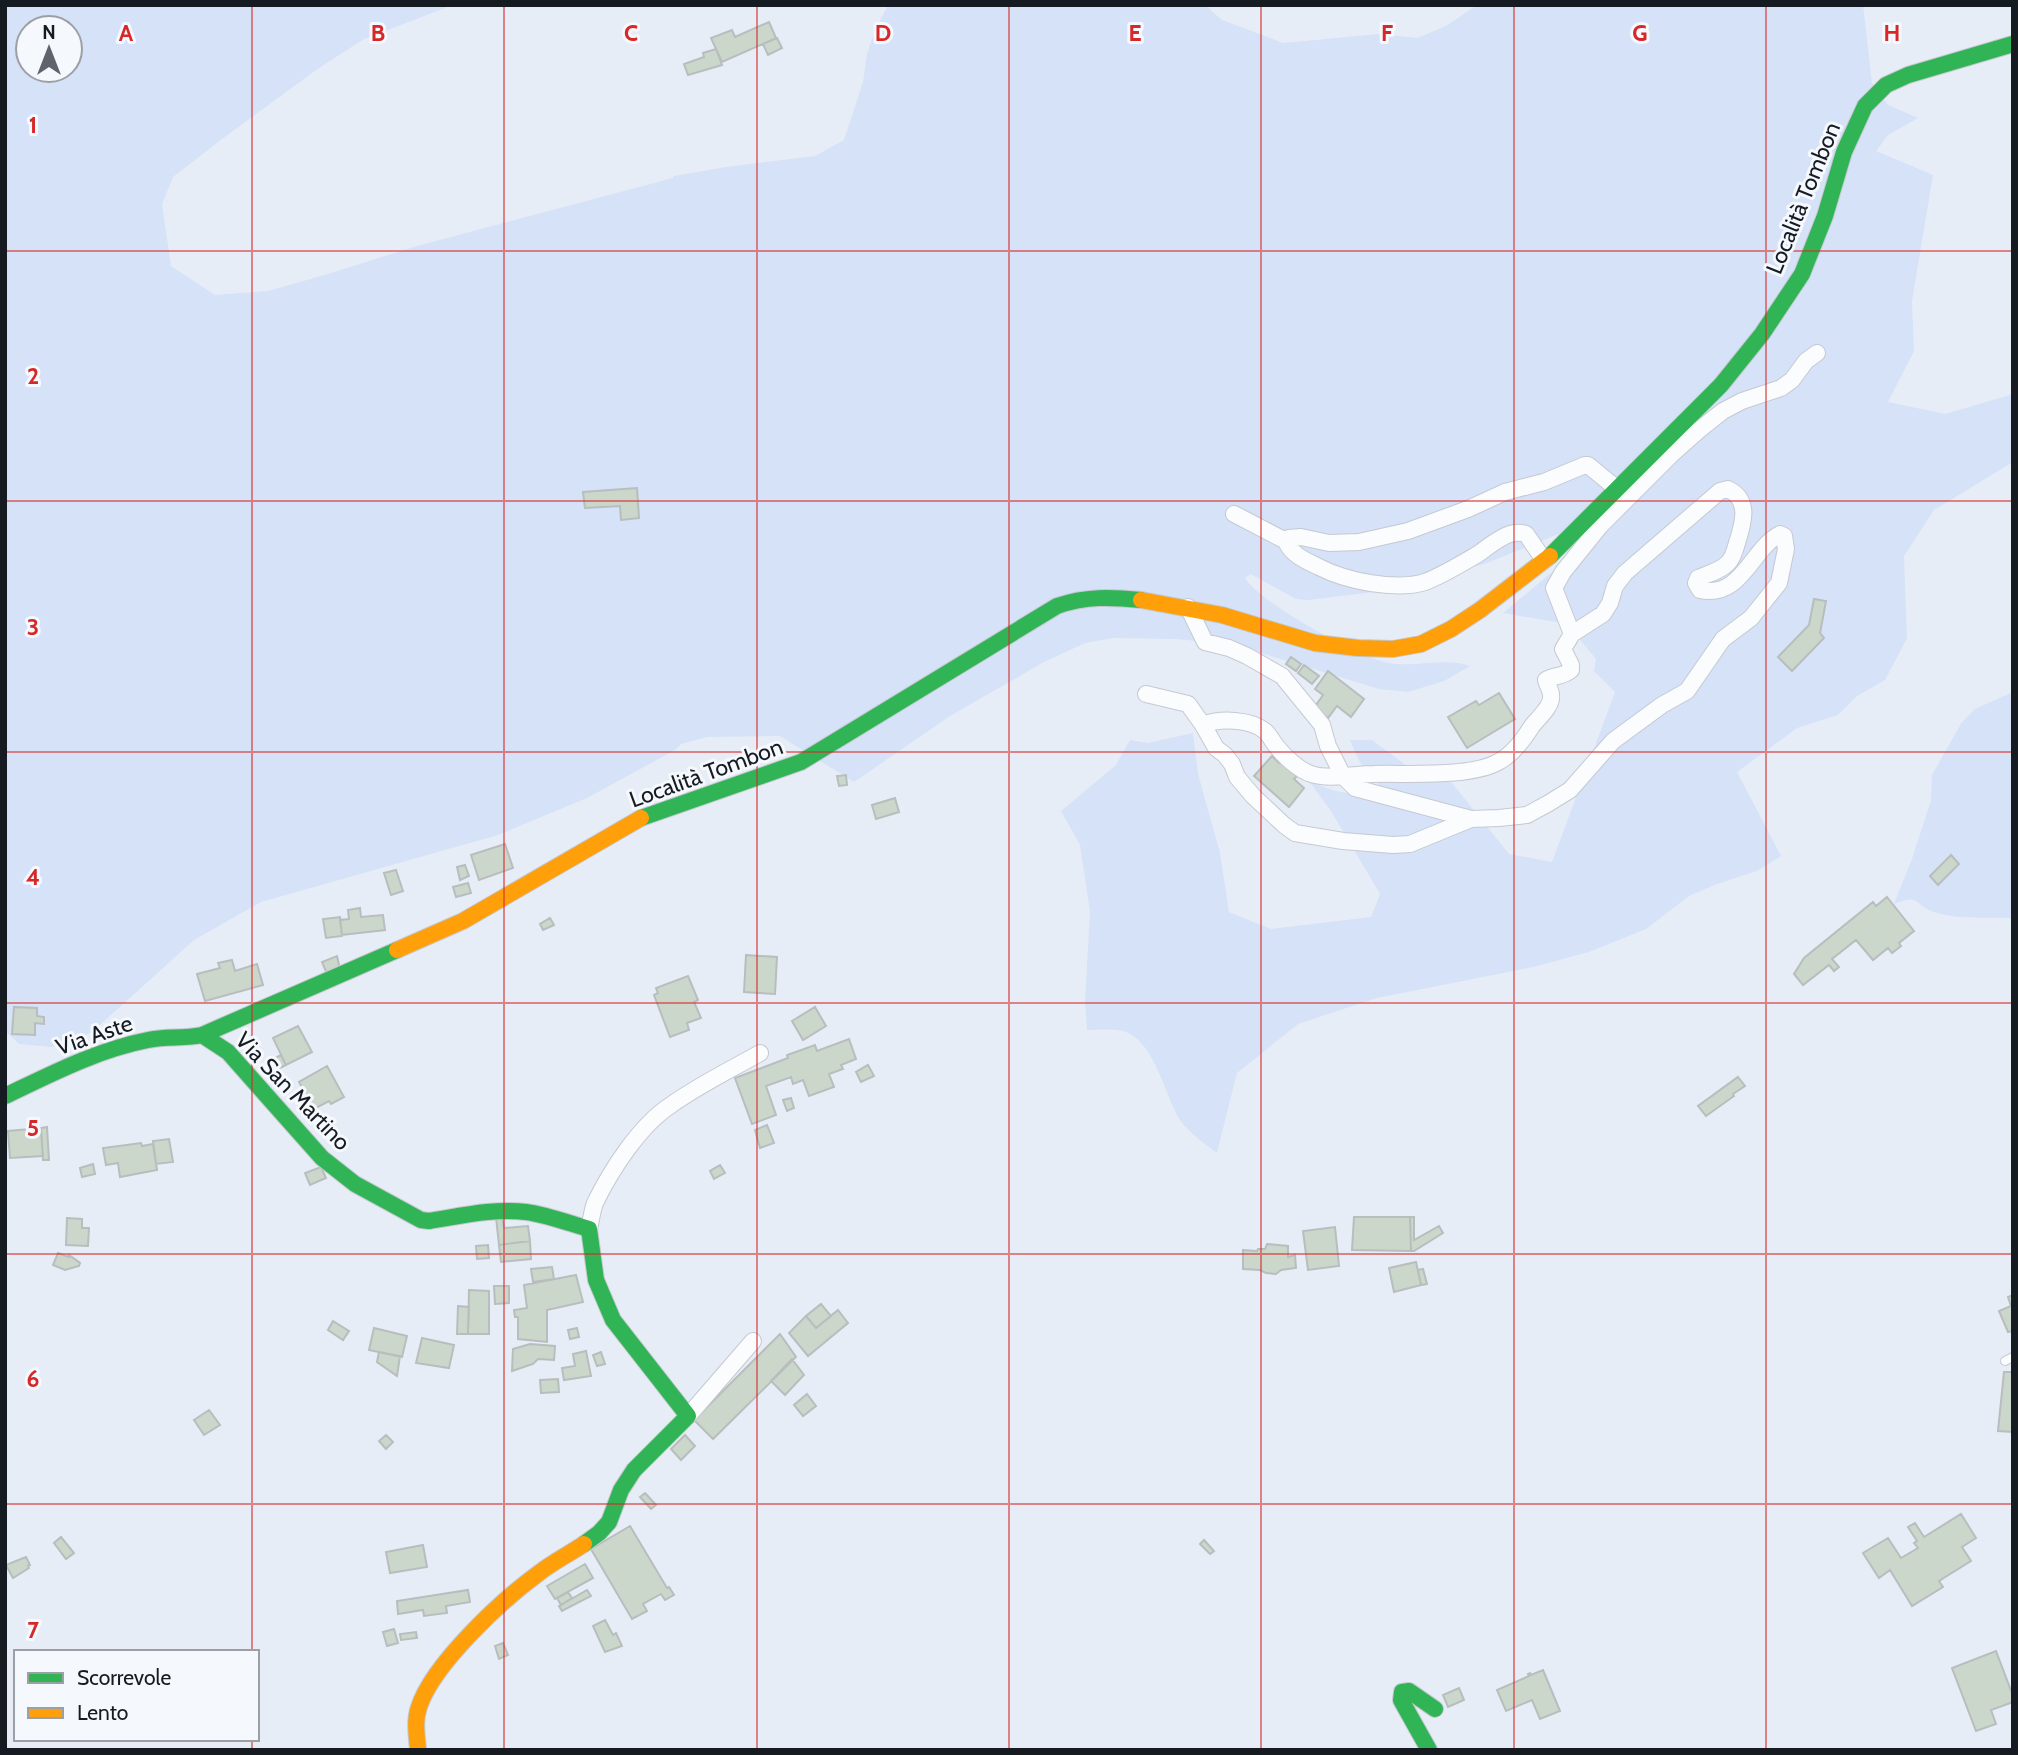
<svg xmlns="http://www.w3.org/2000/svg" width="2018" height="1755" font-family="Cabin,sans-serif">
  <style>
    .green { fill: #d5e2f7; fill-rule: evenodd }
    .building { fill: #ccd7cc; stroke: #b8bdbd; stroke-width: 2 }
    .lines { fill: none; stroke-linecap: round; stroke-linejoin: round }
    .lane-casing { stroke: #c5c9d1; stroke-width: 10 }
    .street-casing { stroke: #c5c9d1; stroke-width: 18 }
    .fast-casing { stroke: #c5c9d1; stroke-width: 18 }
    .slow-casing { stroke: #c5c9d1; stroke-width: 18 }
    .lane { stroke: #fbfcfe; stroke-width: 8 }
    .street { stroke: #fbfcfe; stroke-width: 16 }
    .fast { stroke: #30b455; stroke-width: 16 }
    .slow { stroke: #ff9f0a; stroke-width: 16 }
    .grid { fill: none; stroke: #d62828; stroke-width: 2; stroke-opacity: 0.55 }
    .labels { text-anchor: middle; stroke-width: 6; stroke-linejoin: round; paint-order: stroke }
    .street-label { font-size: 23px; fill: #161b22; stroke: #f5f8fc }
    .grid-label { font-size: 23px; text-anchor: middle; font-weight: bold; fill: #d62828; stroke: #f5f8fc; stroke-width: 6; stroke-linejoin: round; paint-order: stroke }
  </style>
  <rect width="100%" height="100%" fill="#e7edf6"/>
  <path class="green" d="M5,5H453L364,39L319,68L222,139L173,177L162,204L171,266L215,295L268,291L328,274L417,246L673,178L674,176L726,167L815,156L844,140L863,82L867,54L874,33L888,5H1205L1222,20L1283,43L1379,34L1417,38L1446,26L1477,5H1863L1872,83L1888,105L1918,118L1888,135L1876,151L1933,175L1912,301L1914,351L1888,402L1945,414L2013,394V462L1934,510L1904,556L1907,638L1885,680L1857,696L1838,715L1797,728L1737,772L1781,856L1757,871L1717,884L1689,896L1646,929L1589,952L1533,967L1377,998L1298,1024L1237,1073L1217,1153C1205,1144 1188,1132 1180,1120C1165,1096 1155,1043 1126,1032C1115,1028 1099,1030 1087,1030L1085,1001L1090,912L1080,845L1061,811L1116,765L1130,740L1148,743L1193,733L1198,774L1220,853L1229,912L1271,929L1371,917L1380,894L1331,811L1309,781C1332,791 1354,800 1378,785L1379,780C1362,773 1357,756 1350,740H1372L1418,774L1452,783L1509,854L1552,862L1615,692L1594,671L1596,659L1567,624L1503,613L1600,532L1603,516L1487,563L1405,587L1382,591L1308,600L1296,599L1251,574L1245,578C1259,602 1361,659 1389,663C1416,668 1445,657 1470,666L1444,681L1408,692L1379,689L1232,644L1175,639L1113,638L1085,643L1044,662L950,716L854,782L780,736L707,737L681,744L675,750L587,798L498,835L261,902L194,940L91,1033L52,1047L19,1044L5,1031ZM28,28H70V70H28Z
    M2013,692V918C1987,917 1959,920 1934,912C1913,905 1921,893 1894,904L1912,859L1931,800L1932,775L1962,722L1975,709Z"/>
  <path class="building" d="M769,22L776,38L722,62L711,38L732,30L735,37Z
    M777,38L782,48L768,55L763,44Z
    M716,49L722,65L688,75L684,64L704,57L703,53Z
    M637,488L639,518L621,520L620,506L585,508L583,492Z
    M1814,599L1826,601L1820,633L1824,638L1792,671L1778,657L1809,625Z
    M1291,657L1301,664L1296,671L1286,664Z
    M1304,665L1319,676L1312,684L1298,673Z
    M1328,671L1364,699L1351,717L1337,706L1328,718L1314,708L1323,695L1315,689Z
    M1499,693L1515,719L1467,748L1448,717L1476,701L1479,705Z
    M1272,756L1279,763L1281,761L1297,776L1294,779L1304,788L1289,807L1254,776Z
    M846,775L847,785L839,786L837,776Z
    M895,798L899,812L876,819L872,805Z
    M505,844L513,868L479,880L471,855Z
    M1951,855L1959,864L1938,885L1930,876Z
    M465,865L469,876L460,880L457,867Z
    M396,870L403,891L391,895L384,873Z
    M468,883L471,893L456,897L453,887Z
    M1887,897L1914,931L1899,943L1901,946L1892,953L1888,948L1873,960L1856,940L1832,959L1839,967L1834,971L1829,965L1803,985L1794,974L1804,958L1873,902L1876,906Z
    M360,908L361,917L383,915L385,930L342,935L340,920L349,919L348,910Z
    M340,917L342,936L326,938L323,919Z
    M550,918L554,925L543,930L540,924Z
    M746,955L777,957L775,994L744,992Z
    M337,956L341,974L329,979L322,962Z
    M232,960L235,971L257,964L263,985L205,1001L197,974L220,968L218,963Z
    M688,976L698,1000L694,1002L701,1018L687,1023L689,1030L670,1037L654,995L658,993L656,988Z
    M14,1007L37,1008V1016L44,1017V1024L35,1023V1035L12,1034Z
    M815,1007L826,1026L803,1040L792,1021Z
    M298,1026L312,1052L286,1065L273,1038Z
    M849,1039L856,1059L841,1065L843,1069L829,1074L834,1087L809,1096L803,1080L793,1084L791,1077L766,1086L776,1115L752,1124L735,1078L788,1058L787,1055L815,1045L817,1051Z
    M281,1055L286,1065L278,1069L272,1060Z
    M868,1065L874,1076L861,1082L856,1072Z
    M327,1066L344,1097L331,1104L329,1101L314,1109L299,1082Z
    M1738,1077L1745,1086L1733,1094L1734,1096L1706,1116L1698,1106Z
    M791,1098L794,1108L787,1111L783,1100Z
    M767,1125L774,1143L760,1148L755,1130Z
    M47,1127L49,1160H43L41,1128Z
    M41,1128L43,1156L10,1158L8,1131Z
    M169,1139L173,1162L156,1164L153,1141Z
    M141,1143L142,1146L153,1144L157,1170L120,1177L118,1163L106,1165L103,1148Z
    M93,1164L95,1174L82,1177L80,1168Z
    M720,1165L725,1173L714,1179L710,1171Z
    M321,1167L326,1178L310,1185L305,1173Z
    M502,1216L504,1228L528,1226L530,1241L499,1245L496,1217Z
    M1354,1217H1410L1411,1251L1352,1250Z
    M1410,1217H1414V1240L1439,1226L1443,1233L1414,1251H1411Z
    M67,1218L82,1219V1228H89L88,1246L66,1245Z
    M1335,1227L1339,1266L1308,1270L1303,1231Z
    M530,1241L531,1259L501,1262L499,1245Z
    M1267,1244L1288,1246V1257L1295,1255L1296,1268L1281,1270L1276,1274L1266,1273L1260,1270L1243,1269V1250L1257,1251L1258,1249H1265Z
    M488,1245L489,1258L477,1259L476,1246Z
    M58,1253L69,1257V1255L80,1263L79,1266L65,1270L53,1265Z
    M1416,1262L1421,1285L1394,1292L1389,1268Z
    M552,1267L554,1279L533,1282L531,1269Z
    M1423,1269L1427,1284L1421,1285L1418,1270Z
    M576,1275L583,1302L547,1310V1342L518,1339V1317H515L514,1310L527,1308L524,1285Z
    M494,1286H509V1303L495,1304Z
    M469,1290L489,1291V1334H468Z
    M2013,1295V1331L2008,1332L1999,1311L2011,1306L2008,1297Z
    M821,1304L831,1316L816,1328L806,1316Z
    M458,1306L469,1307L468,1334H457Z
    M838,1310L848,1323L808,1356L789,1333L806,1316L816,1328Z
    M333,1321L349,1331L343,1340L328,1330Z
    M374,1328L407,1336L402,1357L369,1350Z
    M577,1328L579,1337L570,1339L568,1330Z
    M780,1334L796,1357L713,1439L694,1420Z
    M422,1338L454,1345L449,1368L416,1363Z
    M530,1344L555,1346L554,1360L538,1359L533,1364L512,1371L513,1349Z
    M586,1351L591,1376L564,1380L562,1368L575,1366L573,1354Z
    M379,1352L400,1356L397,1376L377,1362Z
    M601,1352L605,1364L597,1366L593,1355Z
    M792,1359L804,1375L785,1395L771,1381Z
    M2004,1372H2013V1432L1998,1431Z
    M558,1379L559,1392L541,1393L540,1380Z
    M807,1394L816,1406L803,1416L794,1405Z
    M209,1410L220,1425L204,1435L194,1420Z
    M386,1435L393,1442L386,1449L379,1441Z
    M685,1435L695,1446L681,1460L671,1449Z
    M645,1493L656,1505L651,1509L640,1497Z
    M1961,1514L1976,1538L1962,1547L1971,1561L1939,1581L1943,1587L1912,1606L1890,1570L1879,1578L1863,1553L1888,1538L1901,1558L1918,1548L1914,1543L1917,1541L1908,1527L1915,1523L1924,1537Z
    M630,1526L667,1588L669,1587L674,1595L665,1600L661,1594L643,1604L647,1611L632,1619L591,1549Z
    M61,1537L74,1553L66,1559L54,1543Z
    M1204,1540L1214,1551L1210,1554L1200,1544Z
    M423,1545L427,1567L390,1573L386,1552Z
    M26,1557L30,1565L28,1566L29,1568L13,1578L6,1565Z
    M585,1564L593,1578L555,1599L547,1586Z
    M468,1590L470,1602L446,1606L447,1613L424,1616L423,1610L398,1614L397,1601Z
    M587,1590L591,1596L562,1611L559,1606Z
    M568,1592L572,1598L561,1605L557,1598Z
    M605,1620L613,1635L616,1633L622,1646L605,1652L593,1626Z
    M394,1629L398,1643L387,1646L383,1632Z
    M416,1632L417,1638L401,1640L400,1634Z
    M503,1643L508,1655L499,1659L495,1646Z
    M1996,1651L2013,1696V1702L1991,1710L1996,1724L1976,1731L1952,1668Z
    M1543,1670L1560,1711L1540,1719L1532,1700L1506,1711L1497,1690L1529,1676L1528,1674L1530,1673L1531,1675Z
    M1459,1688L1464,1700L1448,1707L1443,1695Z"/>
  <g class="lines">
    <g class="lane-casing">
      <path id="lane" d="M2005,1361L2013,1357"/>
    </g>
    <g class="street-casing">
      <path id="street" d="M1234,514L1286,541
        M1544,560L1526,534C1520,532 1516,532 1510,534C1498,538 1488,547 1478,554C1461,564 1443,575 1425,582C1395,591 1346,581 1319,567C1307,561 1291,555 1286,541L1289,538L1301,537L1329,543L1359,542L1408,531L1468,509L1505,492L1544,482L1585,465H1588L1616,488
        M1188,607L1205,642L1229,648L1247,656L1282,676L1322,725L1328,746L1343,776L1355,788L1471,819L1499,818L1527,815L1549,803L1570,790L1613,741L1662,705L1687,691L1723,639L1751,618L1779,583L1786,549L1784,536L1780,534C1751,549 1742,599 1700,590L1696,583L1698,578C1708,574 1720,571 1728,563C1733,558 1735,550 1737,543C1743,524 1751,500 1728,489L1720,491L1625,573L1615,586L1610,603L1603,614L1572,634L1563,649L1571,665V670C1563,677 1554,675 1546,680C1547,685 1551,690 1551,695C1553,706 1538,718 1532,726C1524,739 1514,753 1500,761C1472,778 1408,773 1374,774C1355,774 1329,780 1311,774C1299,770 1285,757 1278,748C1273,743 1270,735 1265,731C1250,719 1220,718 1203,725L1216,748L1225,755L1232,764L1237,777L1253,796L1284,825L1295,833L1343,841L1393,845L1410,844L1471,819
        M1572,634L1554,588L1563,572L1600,526L1672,454L1699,430L1723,411L1742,401L1781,388L1792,380L1806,361L1817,353
        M1146,694L1188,704L1203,725
        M589,1229C591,1221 592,1211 595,1203C611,1170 640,1125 671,1105C699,1085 730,1070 760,1053
        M688,1416L753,1341"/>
    </g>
    <g class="fast-casing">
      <path id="fast" d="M1550,556L1721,385L1762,334L1802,274L1825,216L1844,152L1865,106L1886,85L1908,75L2013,44
        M641,818L801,762L1057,606C1086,596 1111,597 1141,600
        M202,1035L228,1052L322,1158L355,1184L421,1220L429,1221C461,1216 494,1208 526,1212C548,1215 568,1223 589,1229L596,1280L613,1320L688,1416L634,1470L621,1490L609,1522L599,1533L584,1544
        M5,1096C51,1074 97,1050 148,1040C166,1036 184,1039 202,1035L397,950
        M1429,1750L1401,1700L1402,1692L1409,1691L1435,1709"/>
    </g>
    <g class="slow-casing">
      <path id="slow" d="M1141,600L1222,615L1315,643L1358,648L1393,649L1421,644L1451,629L1480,610L1550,556
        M397,950L463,921L641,818
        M418,1750C417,1736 414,1721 419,1707C433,1664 502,1600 539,1573C553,1562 569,1554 584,1544"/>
    </g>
    <use href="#lane" class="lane"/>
    <use href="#street" class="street"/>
    <use href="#fast" class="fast"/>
    <use href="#slow" class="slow"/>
  </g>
  <path class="grid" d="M252,5V1652M504,5V1750M757,5V1750M1009,5V1750M1261,5V1750M1514,5V1750M1766,5V1750M5,251H2013M5,501H2013M5,752H2013M5,1003H2013M5,1254H2013M5,1504H2013M252,1739V1750"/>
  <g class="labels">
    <g class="street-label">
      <text transform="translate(1803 198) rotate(-68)" y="8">Località Tombon</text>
      <text transform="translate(706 773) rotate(-20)" y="8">Località Tombon</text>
      <text transform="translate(94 1035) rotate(-19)" y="8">Via Aste</text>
      <text transform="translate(293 1091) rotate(46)" y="8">Via San Martino</text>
    </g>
  </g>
  <g class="grid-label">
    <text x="126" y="41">A</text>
    <text x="378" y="41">B</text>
    <text x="631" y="41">C</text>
    <text x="883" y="41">D</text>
    <text x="1135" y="41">E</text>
    <text x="1387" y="41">F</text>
    <text x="1640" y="41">G</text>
    <text x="1892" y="41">H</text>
    <text x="33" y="133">1</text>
    <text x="33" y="384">2</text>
    <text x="33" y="635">3</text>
    <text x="33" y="885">4</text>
    <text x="33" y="1136">5</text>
    <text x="33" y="1387">6</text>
    <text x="33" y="1638">7</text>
  </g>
  <rect width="2018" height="1755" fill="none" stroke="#161b22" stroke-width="14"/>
  <rect x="14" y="1650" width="245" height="91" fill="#f5f8fc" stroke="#9ca0a5" stroke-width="2"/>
  <rect x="28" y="1673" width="35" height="10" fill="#30b455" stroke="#9ca0a5" stroke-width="2"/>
  <text x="77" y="1685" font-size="21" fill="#161b22">Scorrevole</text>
  <rect x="28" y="1708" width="35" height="10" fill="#ff9f0a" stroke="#9ca0a5" stroke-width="2"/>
  <text x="77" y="1720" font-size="21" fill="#161b22">Lento</text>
  <g transform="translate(49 49)"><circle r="33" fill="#f5f8fc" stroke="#9ca0a5" stroke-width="2"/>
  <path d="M0-5L12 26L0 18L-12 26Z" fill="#5f646c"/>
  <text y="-10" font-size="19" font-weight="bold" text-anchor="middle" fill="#161b22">N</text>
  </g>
</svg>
